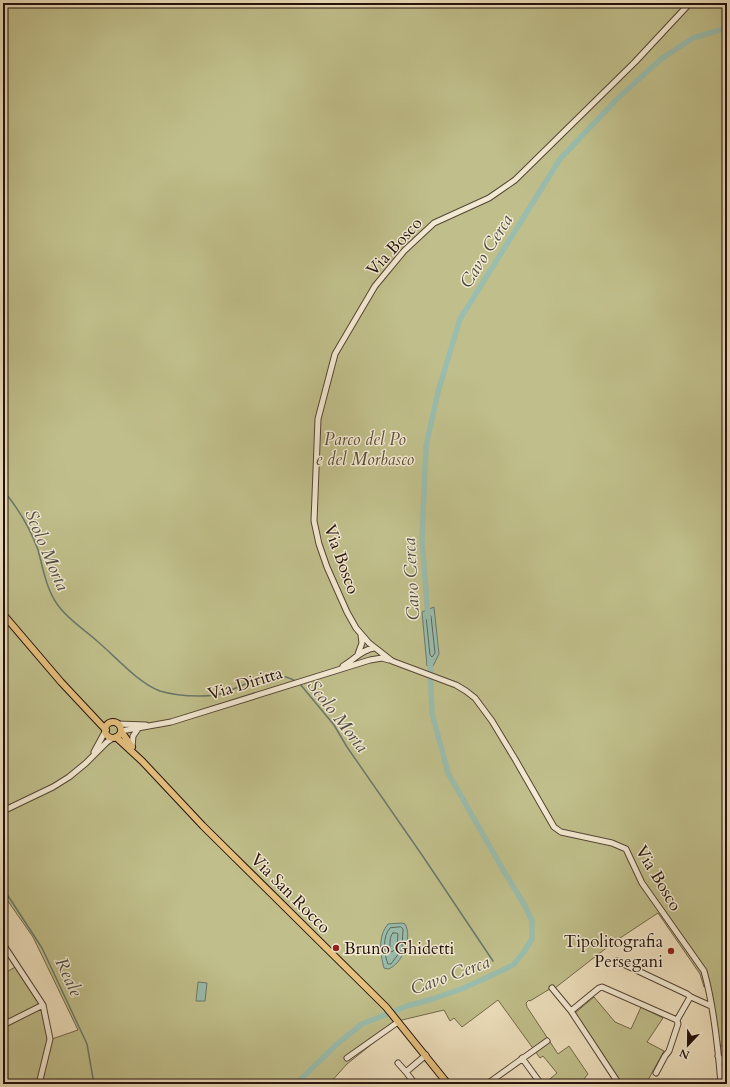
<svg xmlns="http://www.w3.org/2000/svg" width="730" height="1087" font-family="Cardo,serif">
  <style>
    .green { fill: #c0bf8b; stroke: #72684a }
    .water { fill: #9abdad; stroke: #6a786c }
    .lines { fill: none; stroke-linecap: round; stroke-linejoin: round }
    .shore { stroke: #5e675c; stroke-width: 1 }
    .stream { stroke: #6a786c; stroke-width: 1.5 }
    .canal { stroke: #9abdad; stroke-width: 5.5 }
    .minor-casing { stroke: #564436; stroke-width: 7 }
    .major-casing { stroke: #23110a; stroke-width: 8 }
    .minor { stroke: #f3ead3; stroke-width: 5 }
    .major { stroke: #e6c07e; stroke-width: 6 }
    .poi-dot { fill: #8f2418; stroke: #f3ead3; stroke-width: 1.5 }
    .labels { text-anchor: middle; stroke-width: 3; stroke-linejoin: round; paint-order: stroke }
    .street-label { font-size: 17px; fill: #23110a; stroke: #f3ead3 }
    .park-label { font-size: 17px; font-style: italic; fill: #5a4e37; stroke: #f3ead3 }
    .poi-label { font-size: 17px; fill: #23110a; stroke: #f3ead3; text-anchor: end }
    .water-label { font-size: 18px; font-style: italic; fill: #4d4d43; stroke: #f3ead3 }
  </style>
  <rect width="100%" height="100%" fill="#eddfbc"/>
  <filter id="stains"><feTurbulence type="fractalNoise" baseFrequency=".005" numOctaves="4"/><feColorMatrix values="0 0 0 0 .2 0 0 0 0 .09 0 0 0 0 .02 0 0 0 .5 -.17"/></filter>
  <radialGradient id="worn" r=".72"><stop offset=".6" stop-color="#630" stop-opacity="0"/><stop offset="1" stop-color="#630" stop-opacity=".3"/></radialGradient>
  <path class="green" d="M3,3H727V1054L722,1052L723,1049L722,1046L720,1045L710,985L704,987L700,974L658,913L614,942L555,988L548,990L530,1001L529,1000L526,1003L527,1007L558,1054L569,1046L588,1074L584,1079L587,1084H544L557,1073L543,1056L540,1058L498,1000L462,1027L454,1018L450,1021L444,1010L402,1020L347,1064L329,1084H3V974L17,966L43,1005L49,1040L78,1030L33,937L3,894Z
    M594,997L615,1022L631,1029L641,1007L663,1018L647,1042L664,1051L648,1080L655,1084H622L575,1013Z"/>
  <path class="water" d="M434,607L439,654L433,666H427L422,612Z
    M402,923L405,924C413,937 402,965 388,969L384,968C380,953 378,936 388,924Z
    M198,982L207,983L205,1001H196Z"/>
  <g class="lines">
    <path class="shore" d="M427,614H429L431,616L435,653L432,657L430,655L426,616Z
      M401,927L403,929L402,949L391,964H388C384,955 382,936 390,928Z
      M393,933H397L398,934L397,947L392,952L390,951C390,946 389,936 393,933Z"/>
    <path class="stream" d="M3,490C18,508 30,528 38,550C43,568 46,588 57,604C67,619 84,629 97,641C115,656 138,683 160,691C173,695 187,696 199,696C206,696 214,696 220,694C245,687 271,665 297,682
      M300,684L334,725L347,747L422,855L493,961
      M3,888L42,948L87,1044L94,1084"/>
    <path class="canal" d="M428,617L422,539L426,446L438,392L460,319L560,159L617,99L661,59L693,38L727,28
      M296,1084L336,1045L362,1024L407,1006L429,1000L464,988L503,970L513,965L524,952L532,939V921L525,906L502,868L448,773L432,713L430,660"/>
    <g class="minor-casing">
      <path id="minor" d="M690,3L635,62L515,180L489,198L434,223L404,251L375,286L335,354L318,419L314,521L319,544L327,567L347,612L356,628L369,643L392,661L456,685L466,691L475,698L492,721L515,759L554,827L561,832L612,843L626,849L642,883L704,971C714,1007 718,1046 721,1084
        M358,654L362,643L361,635
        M343,666C354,660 361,650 374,648
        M118,724L146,725
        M121,731L171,722L370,660L382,658L389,660
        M132,747L133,736L138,729
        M94,752L106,730
        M3,811L53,787L69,777L86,763L107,742L113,738
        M3,944L43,1005L50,1039L39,1084
        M617,961L687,994L691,997L711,1006
        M552,988L571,1011
        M3,1025L43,1005
        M718,1056L727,1065
        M347,1058L398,1022
        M522,1058L541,1084
        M398,1063L406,1072
        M656,1073L665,1056L669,1051L678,1024L677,1020L689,999L691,997
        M720,1073L727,1069
        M415,1084L406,1072L426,1055
        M487,1084L547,1041
        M619,1084L571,1011L599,988L602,987L677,1020
        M721,1084L727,1083"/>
    </g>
    <g class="major-casing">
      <path id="major" d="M3,614L61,682L106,730
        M105 730a8 8 0 1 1 16 0a8 8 0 1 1-16 0Z
        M121,731L132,747
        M116,737L142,761L203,826L386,1007L448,1084"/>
    </g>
    <use href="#minor" class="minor"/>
    <use href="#major" class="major"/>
  </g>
  <g class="poi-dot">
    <circle cx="336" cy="948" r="4"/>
    <circle cx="671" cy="951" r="4"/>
  </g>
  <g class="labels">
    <g class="street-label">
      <text transform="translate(394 246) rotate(-47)" y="6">Via Bosco</text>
      <text transform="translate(342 559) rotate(70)" y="6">Via Bosco</text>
      <text transform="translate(245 683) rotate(-17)" y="6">Via Diritta</text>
      <text transform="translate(659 878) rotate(59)" y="6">Via Bosco</text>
      <text transform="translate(291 893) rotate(45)" y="6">Via San Rocco</text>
    </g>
    <g class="park-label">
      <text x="365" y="445">Parco del Po<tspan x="365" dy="20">e del Morbasco</tspan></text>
    </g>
    <g class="poi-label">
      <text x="663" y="947">Tipolitografia<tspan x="663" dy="20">Persegani</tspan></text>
      <text x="344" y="954" text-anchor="start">Bruno Ghidetti</text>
    </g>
    <g class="water-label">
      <text transform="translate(486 251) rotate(-58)" y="6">Cavo Cerca</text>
      <text transform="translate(47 550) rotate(67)" y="6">Scolo Morta</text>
      <text transform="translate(411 579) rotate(-93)" y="6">Cavo Cerca</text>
      <text transform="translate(338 716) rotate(52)" y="6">Scolo Morta</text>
      <text transform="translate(450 975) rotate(-20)" y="6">Cavo Cerca</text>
      <text transform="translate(69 977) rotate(65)" y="6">Reale</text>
    </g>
  </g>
  <rect width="730" height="1087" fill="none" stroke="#eddfbc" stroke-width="16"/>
  <rect x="4" y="4" width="722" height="1079" fill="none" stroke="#23110a" stroke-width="2"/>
  <rect x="8" y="8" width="714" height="1071" fill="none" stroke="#23110a"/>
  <g transform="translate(688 1045) rotate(202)" stroke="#f3ead3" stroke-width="3" paint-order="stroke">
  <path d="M0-3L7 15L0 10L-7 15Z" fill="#23110a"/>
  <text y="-6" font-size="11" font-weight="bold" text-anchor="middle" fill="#23110a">N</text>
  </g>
  <rect width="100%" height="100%" filter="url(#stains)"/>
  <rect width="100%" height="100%" fill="url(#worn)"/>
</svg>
